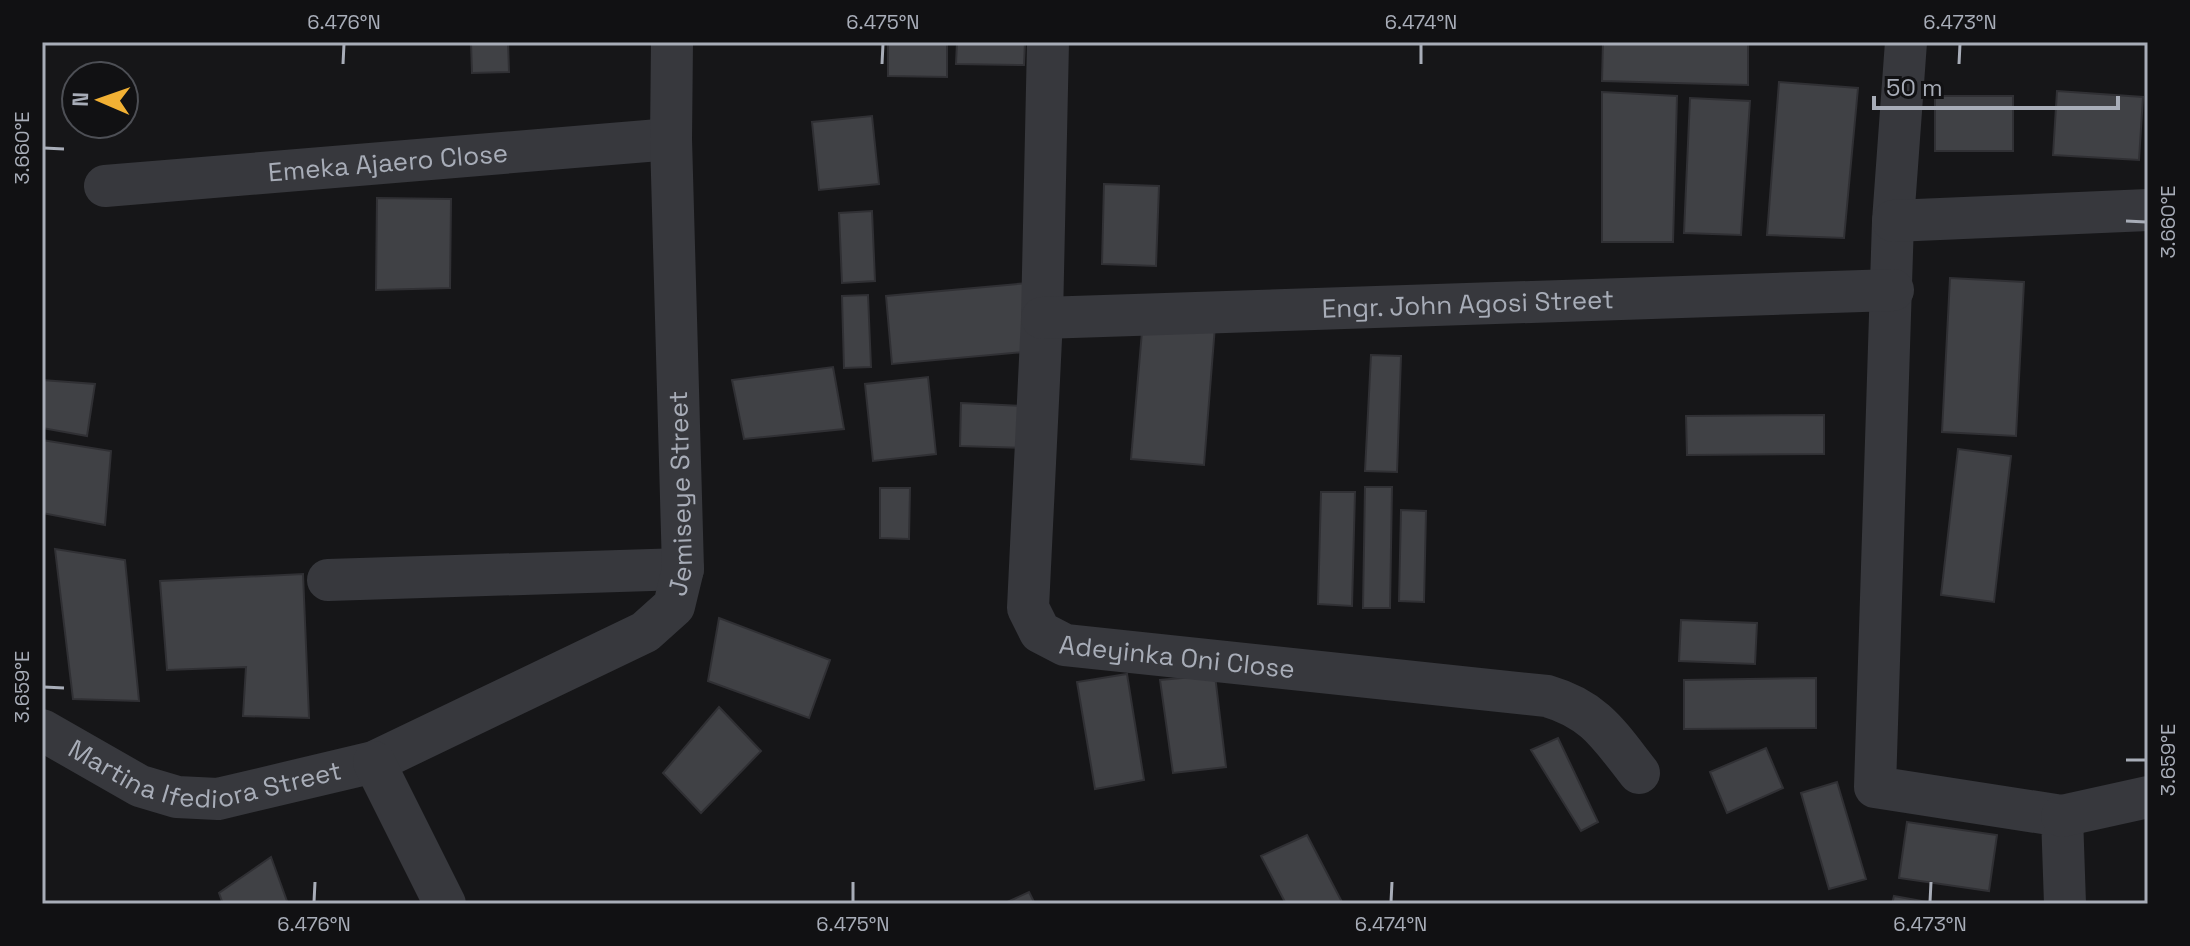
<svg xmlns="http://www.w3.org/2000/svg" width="2190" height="946" font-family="'Space Grotesk',sans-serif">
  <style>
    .building { fill: #404145; stroke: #303034; stroke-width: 2 }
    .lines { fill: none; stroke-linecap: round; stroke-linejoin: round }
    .minor { stroke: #37383d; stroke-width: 42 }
    .ticks { fill: none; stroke: #a8adb8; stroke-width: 3 }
    .labels { text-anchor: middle; stroke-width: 7; stroke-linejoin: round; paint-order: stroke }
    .street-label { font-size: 26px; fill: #a8adb8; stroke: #111113 }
    .neatline { fill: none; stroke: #a8adb8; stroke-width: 3 }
    .ticks-label { font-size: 20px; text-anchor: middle; fill: #a8adb8 }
  </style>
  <rect width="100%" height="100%" fill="#161618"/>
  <path class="building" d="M471,42H508L509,72L472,73Z
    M888,42H947V77L888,76Z
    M957,42H1025L1024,65L956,64Z
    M1603,42H1748V85L1602,81Z
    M1779,82L1858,88L1844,238L1767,235Z
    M2057,91L2143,97L2139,160L2053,155Z
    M1602,92L1677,96L1673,242H1602Z
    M1935,96H2013V151H1935Z
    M1690,98L1750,101L1741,235L1684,233Z
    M872,116L879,184L819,190L812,122Z
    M1104,184L1159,186L1156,266L1102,264Z
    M377,198L451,199L450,288L376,290Z
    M872,211L875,281L842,283L839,213Z
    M1950,278L2024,282L2016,436L1942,432Z
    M1028,283L1035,351L892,364L886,296Z
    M868,295L871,367L844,368L842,296Z
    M1143,320L1215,326L1204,465L1131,459Z
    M1371,355L1401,356L1397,472L1365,471Z
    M833,367L844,429L744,439L732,380Z
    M928,377L936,454L873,461L865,384Z
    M42,380L95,384L87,436L42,428Z
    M961,403L1024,406L1022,448L960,446Z
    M1824,415V454L1687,455L1686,416Z
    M42,440L111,451L105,525L42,513Z
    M1958,449L2011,456L1994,602L1941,595Z
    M1365,487H1392L1390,608H1363Z
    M880,488H910L909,539L880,538Z
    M1321,492H1355L1352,606L1318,604Z
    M1401,510L1426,511L1424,602L1399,601Z
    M55,549L125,560L139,701L73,699Z
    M303,574L309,718L243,716L246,667L167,670L160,581Z
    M719,618L830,660L809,718L708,681Z
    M1681,620L1757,623L1755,664L1679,661Z
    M1127,674L1144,780L1095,789L1077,682Z
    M1215,675L1226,767L1173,773L1160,680Z
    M1816,678V728L1684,729V680Z
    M719,707L761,751L701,813L663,773Z
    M1558,738L1598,822L1581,831L1531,750Z
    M1766,748L1783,788L1727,813L1710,772Z
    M1837,782L1866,879L1829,889L1801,793Z
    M1907,822L1997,835L1989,891L1899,878Z
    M1307,835L1343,904H1286L1261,856Z
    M271,857L288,904H223L219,893Z
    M1029,892L1035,904H1003Z
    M1894,896L1938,904H1892Z"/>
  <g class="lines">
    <g class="minor">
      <path id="s1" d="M1048,42L1042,318L1028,608L1040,632L1065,645L1547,696C1595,710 1609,735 1639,773"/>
      <path d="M1906,42L1893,221L1875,787L2062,816L2065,904"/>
      <path id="s2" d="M105,186L671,139"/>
      <path d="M1893,221L2148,210"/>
      <path id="s3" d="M1042,318L1893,290"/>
      <path d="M328,580L683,569"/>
      <path id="s4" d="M42,730L140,786L177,797L218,799L374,762L645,632L674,606L683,569L671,139L672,42"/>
      <path d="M374,762L445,904"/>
      <path d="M2062,816L2148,797"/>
    </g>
  </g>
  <path class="ticks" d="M343,64L344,44M882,64L883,44M1421,64V44M1959,64L1960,44M44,148L64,149M2126,221L2146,222M44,687L64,688M2126,760H2146M314,902L315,882M853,902V882M1391,902L1392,882M1930,902L1931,882"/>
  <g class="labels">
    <g class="street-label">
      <text dy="9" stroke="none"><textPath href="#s2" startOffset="284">Emeka Ajaero Close</textPath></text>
      <text dy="9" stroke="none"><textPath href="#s3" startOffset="426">Engr. John Agosi Street</textPath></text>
      <text dy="9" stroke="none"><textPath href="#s4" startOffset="806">Jemiseye Street</textPath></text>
      <text dy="9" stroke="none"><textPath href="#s1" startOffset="734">Adeyinka Oni Close</textPath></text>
      <text dy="9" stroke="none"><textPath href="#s4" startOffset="176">Martina Ifediora Street</textPath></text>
    </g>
  </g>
  <rect width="2190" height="946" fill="none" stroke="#111113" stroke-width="88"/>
  <g transform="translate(100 100) rotate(272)"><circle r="38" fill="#111113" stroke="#4d4f55" stroke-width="2"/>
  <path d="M0-6L14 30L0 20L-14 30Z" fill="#f2b134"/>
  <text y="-12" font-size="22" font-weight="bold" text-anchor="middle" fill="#a8adb8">N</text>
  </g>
  <path d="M1874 96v12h244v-12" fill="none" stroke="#a8adb8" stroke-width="4"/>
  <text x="1886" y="96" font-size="24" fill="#a8adb8" stroke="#111113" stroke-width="6" paint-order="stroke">50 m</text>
  <rect x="44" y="44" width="2102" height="858" class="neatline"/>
  <g class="ticks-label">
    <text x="344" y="29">6.476°N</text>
    <text x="883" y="29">6.475°N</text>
    <text x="1421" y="29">6.474°N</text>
    <text x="1960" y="29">6.473°N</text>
    <text transform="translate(22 148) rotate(-90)" y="7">3.660°E</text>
    <text transform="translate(2168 222) rotate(-90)" y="7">3.660°E</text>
    <text transform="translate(22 687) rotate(-90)" y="7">3.659°E</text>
    <text transform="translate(2168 760) rotate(-90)" y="7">3.659°E</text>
    <text x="314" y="931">6.476°N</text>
    <text x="853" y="931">6.475°N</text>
    <text x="1391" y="931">6.474°N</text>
    <text x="1930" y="931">6.473°N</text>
  </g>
</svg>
